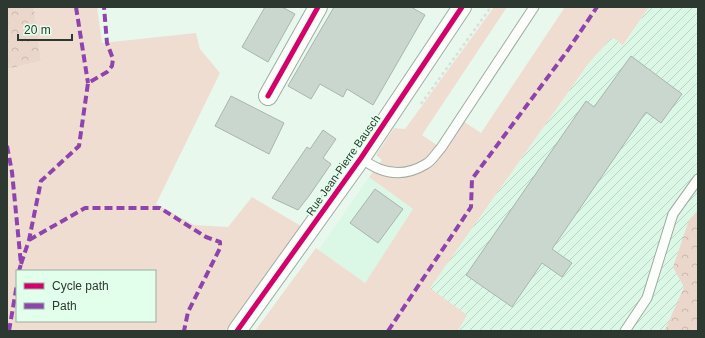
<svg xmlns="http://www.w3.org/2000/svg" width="705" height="338" font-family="Arial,sans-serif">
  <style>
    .built { fill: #dbf7e5 }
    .industrial { fill: url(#industrial-furrows) }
    .grass { fill: #f0ddd2; fill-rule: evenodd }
    .forest { fill: url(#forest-crowns) }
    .building { fill: #cad7ce; stroke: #a9b5ad }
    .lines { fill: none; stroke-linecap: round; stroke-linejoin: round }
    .service-casing { stroke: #9faca3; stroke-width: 11 }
    .minor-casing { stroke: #9faca3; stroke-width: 20 }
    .path { stroke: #dadfdc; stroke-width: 2.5; stroke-dasharray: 3 3; stroke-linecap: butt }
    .service { stroke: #fcfefc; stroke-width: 9 }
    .minor { stroke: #fcfefc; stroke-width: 18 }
    .quiet { stroke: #8e44ad; stroke-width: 4; stroke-dasharray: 8 4; stroke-linecap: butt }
    .cycleway-casing { stroke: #e1ffeb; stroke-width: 8 }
    .cycleway { stroke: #d6006c; stroke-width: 5 }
    .labels { text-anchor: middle; stroke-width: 3.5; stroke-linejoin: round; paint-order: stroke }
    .street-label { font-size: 11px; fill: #2d3831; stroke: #e1ffeb }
  </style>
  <defs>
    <pattern id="industrial-furrows" width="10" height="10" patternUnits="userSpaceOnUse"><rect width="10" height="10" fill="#dbf7e5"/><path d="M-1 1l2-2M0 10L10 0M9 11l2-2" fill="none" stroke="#bcd4c5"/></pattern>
    <pattern id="forest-crowns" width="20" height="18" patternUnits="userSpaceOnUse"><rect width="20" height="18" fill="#ead6ca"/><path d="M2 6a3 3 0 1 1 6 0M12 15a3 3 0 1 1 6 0" fill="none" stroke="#c9b8ae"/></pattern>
  </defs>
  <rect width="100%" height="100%" fill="#e8f8ed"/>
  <path class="built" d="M369,177L413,209L365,283L319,250Z"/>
  <path class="industrial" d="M649,7H698V210L689,220L684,287L666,329L663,331H458L467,315L429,289L588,64L612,37L624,45Z"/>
  <path class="grass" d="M34,7H97L102,43L196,33L200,49L220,73L156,204L194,225L228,227L252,197L301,226L225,331H7V69L41,61ZM17,271H155V321H17Z
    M494,7H507L422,135L441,148L460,119L481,133L565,7H649L623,45L612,37L588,64L430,288L467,315L458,331H255L316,248L365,283L413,209L369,177L382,160L376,155L394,128L405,129Z"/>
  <path class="forest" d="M7,7H34L41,61L7,69Z
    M698,210V331H663L666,328L684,287L673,267L689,220Z"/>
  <path class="building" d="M265,7H282L295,14L268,62L242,47Z
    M334,7H411L425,15L373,105L347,89L343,97L320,84L311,99L288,86Z
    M631,56L682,94L661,123L646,112L552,249L572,263L562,277L542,263L512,307L466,275L586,101L594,107Z
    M231,96L284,123L269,154L215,126Z
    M323,130L336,139L323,158L331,164L309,196L298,210L272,198L307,147L310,149Z
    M375,189L403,209L378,243L350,223Z"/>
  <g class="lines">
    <g class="service-casing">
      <path id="service" d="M361,158C381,174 403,178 426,164C432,161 436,153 441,148L534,7
        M625,331L647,298L673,214L698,179"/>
    </g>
    <g class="minor-casing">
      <path id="minor" d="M268,96L318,7
        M237,331L361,158L462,7"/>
    </g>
    <path class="path" d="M421,104L491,7"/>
    <use href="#service" class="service"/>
    <use href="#minor" class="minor"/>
    <path class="quiet" d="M76,7L88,83
      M7,146L12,172L21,264L19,271
      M29,240L85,208H160L206,237L220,242V248L188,312L184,331
      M21,264L29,240L41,181L79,146L88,83L107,72L112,66L113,59L107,43L104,7
      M9,331L17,284
      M388,331L471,207L472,179L568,50L597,7"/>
    <g class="cycleway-casing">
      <path id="cycleway" d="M268,96L318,7
        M237,331L361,158L462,7"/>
    </g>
    <use href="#cycleway" class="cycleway"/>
  </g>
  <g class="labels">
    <g class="street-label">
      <text transform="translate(343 165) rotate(-55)" y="4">Rue Jean-Pierre Bausch</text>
    </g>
  </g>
  <rect width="705" height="338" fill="none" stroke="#2d3831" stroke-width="16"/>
  <rect x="16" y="270" width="140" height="52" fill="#e1ffeb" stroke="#99afa1"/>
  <rect x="24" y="283" width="20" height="6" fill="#d6006c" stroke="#99afa1"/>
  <text x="52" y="290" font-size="12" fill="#2d3831">Cycle path</text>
  <rect x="24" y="303" width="20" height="6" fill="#8e44ad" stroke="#99afa1"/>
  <text x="52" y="310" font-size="12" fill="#2d3831">Path</text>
  <path d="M18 34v6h54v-6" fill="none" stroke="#2d3831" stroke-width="2"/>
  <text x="24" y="34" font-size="12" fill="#2d3831" stroke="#e1ffeb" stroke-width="3" paint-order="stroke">20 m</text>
</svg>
